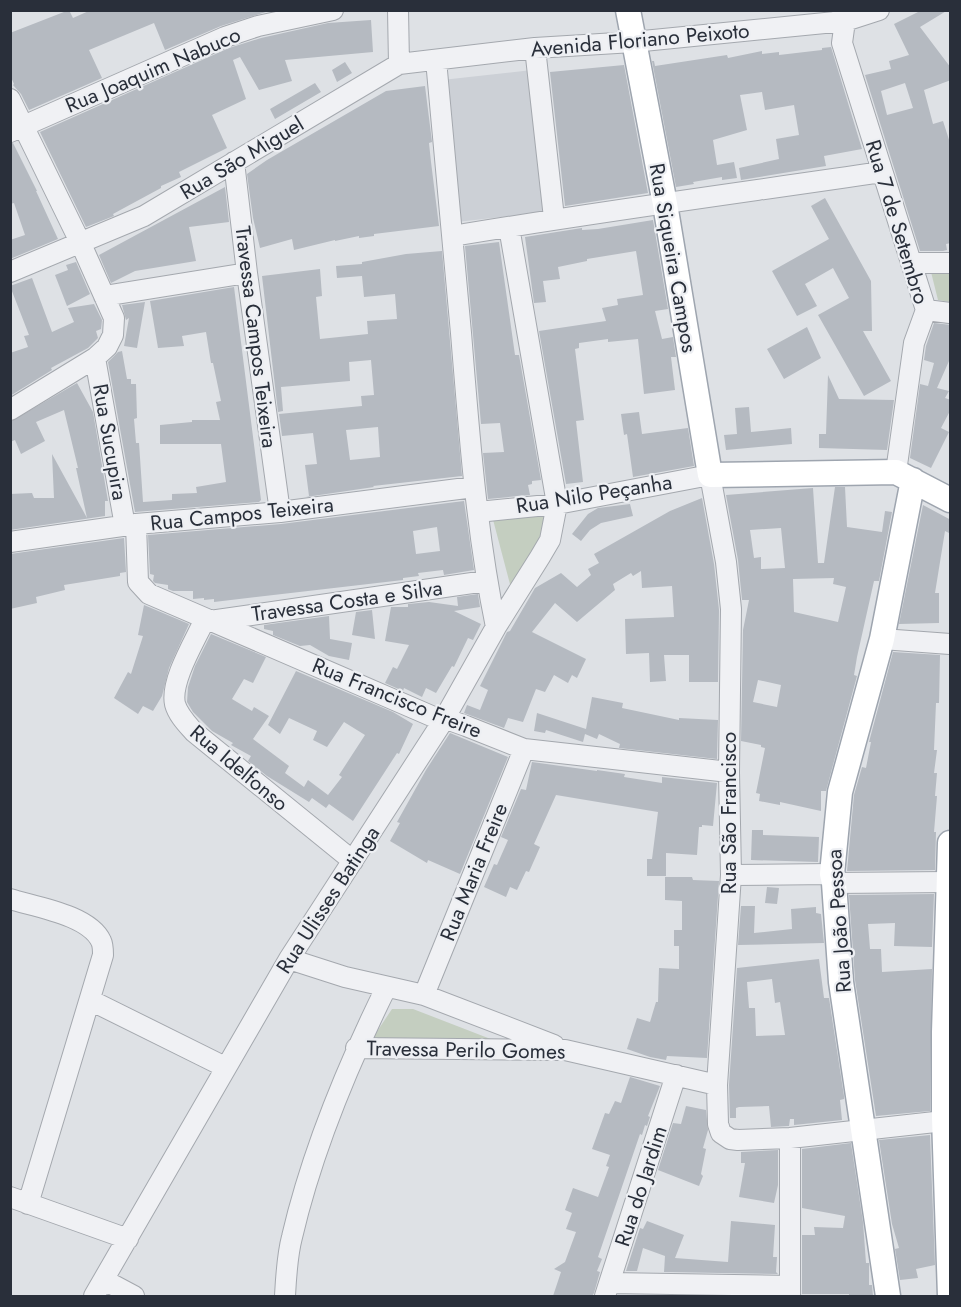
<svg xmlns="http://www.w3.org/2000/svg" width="961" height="1307" font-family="Jost,sans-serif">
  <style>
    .built { fill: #ccd0d6 }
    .green { fill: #c4cec0 }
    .building { fill: #b5bac1; fill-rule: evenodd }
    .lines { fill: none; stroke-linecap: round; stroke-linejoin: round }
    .minor-casing { stroke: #a4a8ae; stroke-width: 22 }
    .major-casing { stroke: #9ea5af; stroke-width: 27 }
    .minor { stroke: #f0f1f4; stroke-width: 20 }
    .major { stroke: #fff; stroke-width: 24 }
    .labels { text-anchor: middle; stroke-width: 4.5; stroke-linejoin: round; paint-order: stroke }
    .street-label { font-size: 21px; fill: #292f3a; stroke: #edeff3 }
  </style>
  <rect width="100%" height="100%" fill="#dee1e5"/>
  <path class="built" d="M532,70L547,212L457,222L442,80Z"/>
  <path class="green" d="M931,272H950V302L938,300Z
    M550,507L536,548L511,588L491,512Z
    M392,1009H413L527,1053L366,1048Z"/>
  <path class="building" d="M69,10L73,18L91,10L269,11L221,26L165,50L154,23L89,50L102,78L29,110L21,94L13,85L14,84L10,75V33Z
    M922,10H948L920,27L951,68V80L924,90L933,124L943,121L951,146V243L946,244L947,250L943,251H920L865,75L891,69L889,61L909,55L894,24ZM905,83L913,108L887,115L881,91Z
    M371,20L373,52L285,60L292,81L259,90L240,57L233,60L246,99L212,115L227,148L179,172L181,177L161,186V188L124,208L113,214L114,216L86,227L40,132L229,48L261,38L328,23Z
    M831,47L862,149L824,156L826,166L741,180L739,168L779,159L776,139L799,135L794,105L765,110L762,92L740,95L747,130L713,140L717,165L734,162L737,178L722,180V177L693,182L694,184L676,187L652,61H654L655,66L727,55L728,58L762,51V54L779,52V55L822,50V48Z
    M345,62L352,73L337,82L332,70Z
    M624,65L648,193L565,206L550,72Z
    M315,83L321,92L275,119L270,109Z
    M425,86L432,142L429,143L431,162L439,226L374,234V236L359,238V236L335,241V240L294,250L292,239L260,248L253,218L247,174L267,160L386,91Z
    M13,143L37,191H36L58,239L10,259V240L25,235L14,203L10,204V144Z
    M225,187L229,222L189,227L196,261L135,271L111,283L99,255Z
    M825,198L871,281L872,331H863L891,381L864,396L818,315L849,298L833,268L805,284L817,306L797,316L772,271L829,239L811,206Z
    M653,220L668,309L655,311L662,339L673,337L676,357H671L675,390L644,394L638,339L608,342V339L579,343V348L575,349L584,420L576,421L583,482L566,484L539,331L606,321L602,308L618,305L617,299L643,295L636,251L587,259V261L558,267L560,279L543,281L546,302L534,303L525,237L582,228V230L598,229Z
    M499,242L515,355H519L541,480L532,481V484L528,485L530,495L488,499L483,453L504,452L500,423L481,424L465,246Z
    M442,251L462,476L373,486L374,487L306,497L309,496L305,465L317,464L313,433L282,436L279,414L362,406L361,396L374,395L371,360L349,362L350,381L281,387L283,411L278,412L262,276L320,269L322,296L316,297L320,339L368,334L367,321L397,319L395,294L364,297L362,276L337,278L336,266L362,264V262L406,254ZM378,427L380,457L350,460L346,430Z
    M76,262L90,294L67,306L55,275L68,270L66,265Z
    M32,278L52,332L74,322L68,308L94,304L102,320L101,329L96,331L98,338L88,348L51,368L52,370L10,396V353L28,347L24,336L29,335L10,286Z
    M234,287L261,500L259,502L135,512L108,362L118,352L122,351L127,379H131V384H136L137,418L134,419L136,443H139L143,502L172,500V494L197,493L196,487L226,482L221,444H160V425L192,422V420H220L216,402L221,401L213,363H211L206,332L182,336L184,346L158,348L150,301Z
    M145,302L137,348L124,346L129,318L126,320L122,305Z
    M934,323L951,325L949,361L937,388L949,391L945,398L951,400V409L941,428L949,432L931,468L910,458L920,384L928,386L934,363L924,360L926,346Z
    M807,327L821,358L784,379L767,349Z
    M828,375L839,399L894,400L887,450L819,448V434H826Z
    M77,383L93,412L108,501H105V516L10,530V494L32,493L34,498H54L52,454L87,518L76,468H78L64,410L36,422L45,441L21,454L15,440L10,442V422Z
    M749,407L751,432L791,428L792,444L726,450L724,435L737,434L735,408Z
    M639,412L642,434L688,428L694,466L633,477L627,434L624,435L621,414Z
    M835,487H845L847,527L882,532L885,511L892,512L879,581H874L857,657L854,675L857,676L826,791H821V811L780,802V805L759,801L760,794L756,793L765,748L761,747V745L741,741L743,630L749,600H742L738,560L726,495L813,488L818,563H824ZM781,528L785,568L761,569V557L754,558L750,530ZM834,578L833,584L846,587L838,622L794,612L793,579ZM758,680L781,685L777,707L753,702Z
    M702,498L714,564L719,610L718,682H689V655H664L666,681L650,682L649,653L626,654L625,619L674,617L672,586L642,588L641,571L633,576L631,573L613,584L615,590L577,622L555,603L532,632L586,659L577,678L572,675L568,683L554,675L545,692L536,689L523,722L508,718L504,728L464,713L467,705L480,710L488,690L480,686L507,632L510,631L535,588L561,573L577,587L591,575L588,569L599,563L594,554L670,511Z
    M464,501L474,570L444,575L443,570L418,573L419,576L403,578V580L214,602V599L204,600V598L193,599V591H173L168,589V585L155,583L153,581L154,575L150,574L148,535L281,524ZM437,527L440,551L416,554L413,531Z
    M630,504L633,516L601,523L590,530L581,541L572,534L588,514L598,508Z
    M923,505L951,520V534L945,531L935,593H939V623L899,624Z
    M124,538L126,572L120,573V576L64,585L65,590L36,597L37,603L10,609V554Z
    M478,594L480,607L454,611L481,624L473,640L468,638L454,667L452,666L436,693L426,688L422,697L404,688L403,691L385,683L393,667L397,669L409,645L385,641L391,607H408V604L429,602L458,606L457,597Z
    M144,605L189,624L169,668L162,696L153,711L143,706L138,714L114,698L128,672L131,674L143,636L138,635Z
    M372,610L375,639L352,635L356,612Z
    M329,616L330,639L352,643L349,660L329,656L310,645L300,646L273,635V631L264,629V625Z
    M211,634L266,657L253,683L244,679L232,699L252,711L254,707L269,716L253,739L289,766L285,773L304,787L308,780L328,795L342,777L339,775L365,735L344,722L327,747L313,740L317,731L289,718L280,734L268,725L296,671L393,712L413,724L399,754L397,753L353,821L329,804L326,808L312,798L309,802L267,776L248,761L251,756L231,745L233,743L212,731L193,712L187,702L188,687L195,666Z
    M893,652L940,655L939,703H936L934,750H937L934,773H937L935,796H937L934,832H936L935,870L847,871L854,795L862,767L866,768L871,742H869Z
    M592,697L623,703L622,708L679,720V718L718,720L717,759L619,748L620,744L599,734L597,739L585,734L583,742L546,730L545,733L534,731L537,713L586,729Z
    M450,733L508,757L460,874L428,860L427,863L390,841L400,823L397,822L426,770Z
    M532,762L597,771V770L625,774L624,777L662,783V777L717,783L713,826L702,825V827H699L697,855L666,853V876H647V859H652L658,812L556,795L534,844L540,847L529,872L526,871L517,890L510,887L506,897L484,887L494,864L497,865L508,840L501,837L521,789L526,790Z
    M752,830H763V835L819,837L818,862L751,860Z
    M665,877H692L693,880L719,881L707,1058L667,1056L666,1060L650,1057L627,1049L637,1018L650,1022L656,1002H658L659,968L679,969V946H674V930H682V901L665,900Z
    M767,887L779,888L777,904L765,903Z
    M934,894L932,947L894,946L895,923L868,924L870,949H881L882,972L932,969L930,1111L876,1116L855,980L849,895Z
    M741,906H755L754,933L792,929L791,909L816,907V913L821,914L824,943L738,945Z
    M819,959L824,998H829L844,1096V1099L840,1100L842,1120L794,1125V1119H790L789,1126L771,1127L769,1106L739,1107L736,1108V1118H730L729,1085L737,968ZM772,979L775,1003L780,1002L785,1035L756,1036L755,1008H749L747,982Z
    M630,1077L660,1086L648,1116L650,1117L647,1126L645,1125L642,1135L640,1134L598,1257L602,1259L597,1271L600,1272L594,1293L592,1296H553L561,1272L554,1269L565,1262L576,1232L566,1229L572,1213L565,1210L573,1188L598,1197L609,1167L606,1166L610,1155L592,1149L605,1113L609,1114L615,1101L621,1103Z
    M686,1106L706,1110L708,1130L703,1148L706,1149L701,1174L703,1176L699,1186L658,1170L673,1123L681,1124Z
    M930,1135L935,1265L916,1269L918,1278L900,1280L895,1249L899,1248L892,1224L879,1140Z
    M851,1143L863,1222L866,1263H869V1285H872L873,1296H849V1294H802V1235H815L814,1227L843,1228L845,1216L802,1208V1149Z
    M778,1150V1185L774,1203L739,1197L745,1163H741V1152Z
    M647,1221L684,1235L675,1258L728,1262L731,1221L775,1225L773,1257H777L776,1272L778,1274L664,1272L665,1256L643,1248L637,1271H626L640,1228L643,1229Z"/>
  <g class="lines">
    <g class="minor-casing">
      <path id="minor" d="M398,10L399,64
        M842,10L845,21L842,43L926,310L914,343L896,472
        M535,48L554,218
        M436,60C445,151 453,242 461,333C469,431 476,530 496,627
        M10,99L81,244L114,318L113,335L107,347L95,358L10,410
        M10,132L225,37L258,26L333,10
        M234,162L247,273L280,512
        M453,236C595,212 739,193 882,172
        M911,263H950
        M10,272L144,216L399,64L535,48L633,42L845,21L879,10
        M104,296L247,273
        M926,310L950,313
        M95,358L125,526
        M478,512L557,504L710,475L726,562L731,609L729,772L731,875L717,1085L718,1124L721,1133L730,1139L738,1140L790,1138L935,1122L944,1117L950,1116
        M136,524L138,582L149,594L443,721H452L466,726L524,749L729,772
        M10,542L136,524L280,512L474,487
        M205,619C195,641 170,681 175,704C178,715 187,724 194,732L353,861
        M210,621L486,581
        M882,639L950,644
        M731,875L832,874
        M834,883L949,882
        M10,899C36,907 89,915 101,941C103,945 103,951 103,955L28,1204
        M289,959L345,977L424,995L554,1045
        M424,995L524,749
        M90,1000L225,1067
        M356,1048L565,1050L717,1085
        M10,1197L128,1239
        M104,1280L134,1296
        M610,1283L790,1286
        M94,1296L289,959L443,721L496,627L540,557L550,540L557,504L509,227
        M285,1296C286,1277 287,1256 292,1237C312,1151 347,1067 386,988
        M605,1296L676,1075
        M790,1296V1138"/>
    </g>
    <g class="major-casing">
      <path id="major" d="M628,10L665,204L710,475L896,472L950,500
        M888,1296L841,982L834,883L832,874L840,792L882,639L913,480
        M950,1296L944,1117V1032L950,843"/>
    </g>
    <use href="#minor" class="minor"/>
    <use href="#major" class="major"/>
  </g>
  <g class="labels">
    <g class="street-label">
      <text transform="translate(640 40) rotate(-5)" y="7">Avenida Floriano Peixoto</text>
      <text transform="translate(153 70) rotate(-23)" y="7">Rua Joaquim Nabuco</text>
      <text transform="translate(242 158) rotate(-31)" y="7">Rua São Miguel</text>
      <text transform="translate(897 222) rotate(73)" y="7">Rua 7 de Setembro</text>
      <text transform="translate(673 258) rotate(80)" y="7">Rua Siqueira Campos</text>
      <text transform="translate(256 337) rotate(83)" y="7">Travessa Campos Teixeira</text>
      <text transform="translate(110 442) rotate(80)" y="7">Rua Sucupira</text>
      <text transform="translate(594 494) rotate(-9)" y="7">Rua Nilo Peçanha</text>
      <text transform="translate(242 514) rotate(-6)" y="7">Rua Campos Teixeira</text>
      <text transform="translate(347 601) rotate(-8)" y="7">Travessa Costa e Silva</text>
      <text transform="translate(397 698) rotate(22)" y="7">Rua Francisco Freire</text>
      <text transform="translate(239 768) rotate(40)" y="7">Rua Idelfonso</text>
      <text transform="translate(729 813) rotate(-90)" y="7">Rua São Francisco</text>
      <text transform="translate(474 872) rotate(-68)" y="7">Rua Maria Freire</text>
      <text transform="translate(328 900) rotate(-57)" y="7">Rua Ulisses Batinga</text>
      <text transform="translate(839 921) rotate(-94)" y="7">Rua João Pessoa</text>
      <text transform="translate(466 1050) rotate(1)" y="7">Travessa Perilo Gomes</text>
      <text transform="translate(641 1186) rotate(-72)" y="7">Rua do Jardim</text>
    </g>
  </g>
  <rect width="961" height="1307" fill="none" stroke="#292f3a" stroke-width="24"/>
</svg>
